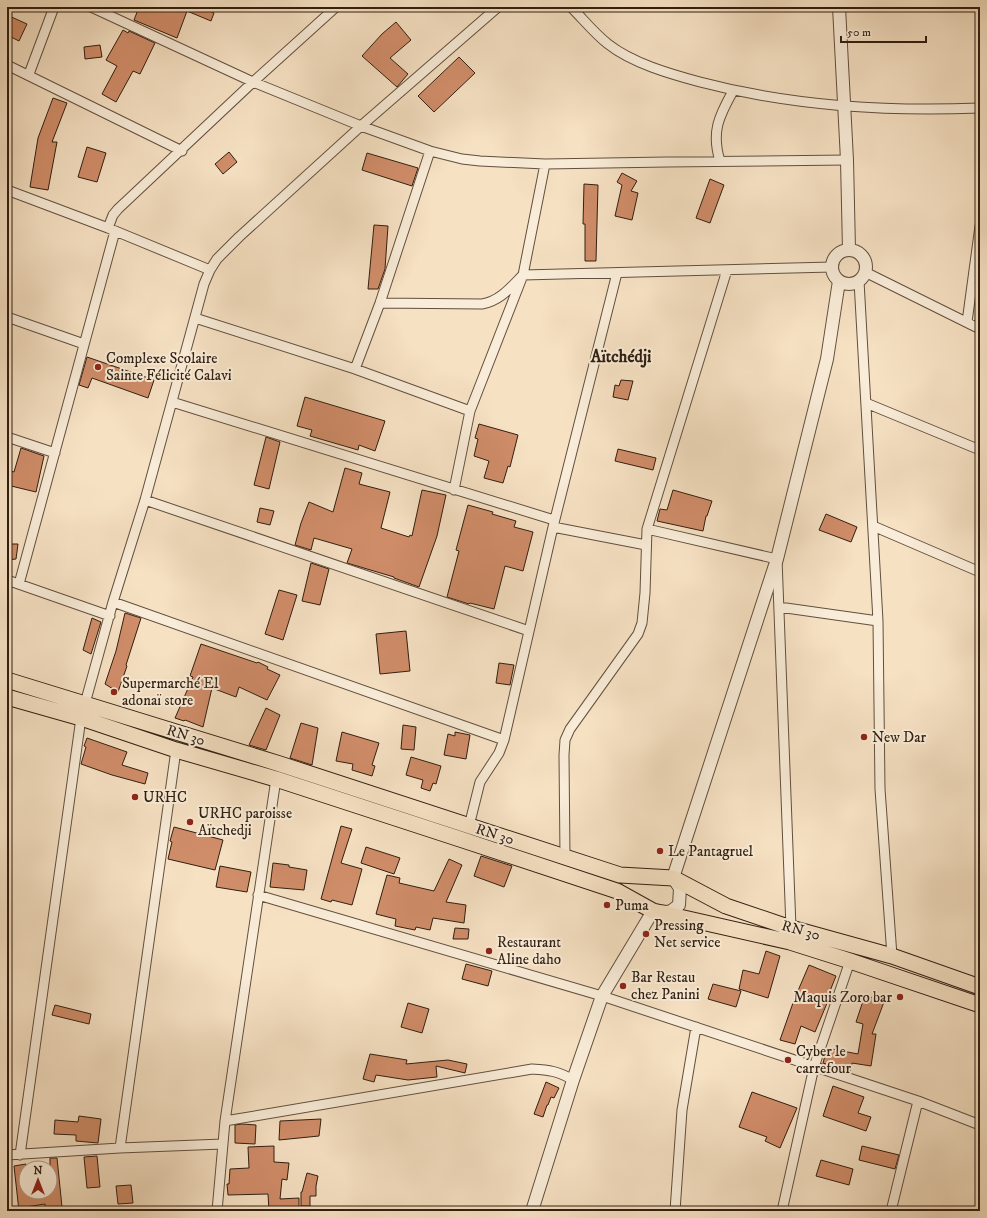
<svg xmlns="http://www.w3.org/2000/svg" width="987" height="1218" font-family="'IM FELL DW Pica',serif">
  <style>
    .building { fill: #d08d69; stroke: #301e11 }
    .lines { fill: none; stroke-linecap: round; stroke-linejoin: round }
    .minor-casing { stroke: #624f3e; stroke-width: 11 }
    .tertiary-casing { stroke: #624f3e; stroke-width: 14 }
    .primary-casing { stroke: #301e11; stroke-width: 17 }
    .minor { stroke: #f9ecd8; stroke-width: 9 }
    .tertiary { stroke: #f9ecd8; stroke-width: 12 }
    .primary { stroke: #f6e1c3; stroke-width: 15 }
    .poi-dot { fill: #8f2418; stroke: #f9ecd8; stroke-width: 1.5 }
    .labels { text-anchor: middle; stroke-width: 4; stroke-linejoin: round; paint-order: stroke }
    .poi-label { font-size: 15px; fill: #301e11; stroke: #f9ecd8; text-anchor: start }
    .street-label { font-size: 15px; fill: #301e11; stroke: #f9ecd8 }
    .quarter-label { font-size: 17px; font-weight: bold; fill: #301e11; stroke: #f9ecd8 }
  </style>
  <rect width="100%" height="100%" fill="#f6e1c3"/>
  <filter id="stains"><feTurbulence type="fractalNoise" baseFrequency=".005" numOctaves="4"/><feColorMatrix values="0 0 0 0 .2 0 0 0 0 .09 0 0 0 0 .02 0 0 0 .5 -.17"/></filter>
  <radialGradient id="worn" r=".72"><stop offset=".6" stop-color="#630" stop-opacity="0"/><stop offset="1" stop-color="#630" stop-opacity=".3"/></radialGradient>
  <path class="building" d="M139,7H201L214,13L211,21L187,11L177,38L134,20Z
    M7,15L27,24L19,41L7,35Z
    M396,22L411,40L390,58L408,74L397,87L362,56L382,34Z
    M123,30L128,33L129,31L155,43L140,74L133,71L116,102L102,94L117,66L106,60Z
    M100,45L102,57L85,59L84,47Z
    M459,57L475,73L434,112L418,96Z
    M53,98L67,103L52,142H57L48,190L30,187L38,138Z
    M87,147L106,153L97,182L78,177Z
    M229,152L237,162L223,174L215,164Z
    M367,153L418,168L412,186L362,170Z
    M622,173L637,181L631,191L638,193L632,220L615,216L622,185L617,182Z
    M710,179L724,185L710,223L696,218Z
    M584,184L598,185L596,261H585V224H583Z
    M374,225L388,226L385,269L378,289H368Z
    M87,357L154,380L148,398L92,378L88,388L79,385Z
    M621,380L633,381L628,400L613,397L615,385L619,386Z
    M305,397L385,421L375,451L359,445L358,450L310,436L312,430L297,426Z
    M479,424L518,435L510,467L508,466L503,483L484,478L489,461L474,456L478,439L475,438Z
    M266,437L280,442L269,489L254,485Z
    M21,448L44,456L36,492L7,485V470L14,472Z
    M618,449L656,458L653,470L615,461Z
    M345,468L362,473L359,484L390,492L381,528L409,537L410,535L412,536L422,490L446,495L437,536L419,587L394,578V577L347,563L352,549L314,538L311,550L295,545L301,523L309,502L333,512Z
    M673,490L712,501L707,516H706L703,531L657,521L660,509L667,510Z
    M468,505L493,512L492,514L516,521L514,527L533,532L523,571L505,566L494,609L470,603L469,604L447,597L459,551L456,550Z
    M260,508L274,511L270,525L257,522Z
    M826,514L857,527L851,542L819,530Z
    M7,544H18L16,559L7,560Z
    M311,563L329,569L320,605L302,601Z
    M279,590L297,595L283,640L265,634Z
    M125,613L141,618L126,665L127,666L118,692L105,684L116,651Z
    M92,618L101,622L91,654L83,650Z
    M406,631L410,671L380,674L376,634Z
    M201,644L257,663L258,662L268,667L267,669L280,675L267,700L239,687L236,697L212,688L203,727L185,720L184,721L175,718L193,677L190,676Z
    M499,663L514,665L510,685L496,683Z
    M266,708L280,715L266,750L249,745Z
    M301,723L318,728L312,765L290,758Z
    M403,725L416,727L414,750L401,749Z
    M342,732L379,743L372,765L375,766L372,776L352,770L353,764L336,761Z
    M455,732L470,735L466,759L444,755L448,734L455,736Z
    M87,738L127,752L122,765L148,773L145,784L112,775L81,764L86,747L84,746Z
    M411,757L441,766L436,784L433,783L430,791L421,788L423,780L406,775Z
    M341,826L352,829L341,863L362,869L352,905L332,900L331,902L321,899Z
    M174,827L223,840L215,870L168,859L172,842L170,841Z
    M366,847L400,858L394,874L361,863Z
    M481,856L512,866L504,887L474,876Z
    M449,859L462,865L446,902L466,905L464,923L433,918L430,930L416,927L415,930L395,926L396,919L376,914L387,875L400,878L399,883L434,891Z
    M273,863L289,865V867L307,870L304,890L270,887Z
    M220,866L251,872L247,892L216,887Z
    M455,928L469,929L468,939H453Z
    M766,951L780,956L768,998L739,989L743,970L759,974Z
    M466,964L492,971L488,986L462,979Z
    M809,965L836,976L828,996H830L815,1032L801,1026L795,1044L780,1040L794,1000Z
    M713,984L741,991L736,1007L708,999Z
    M865,995L884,1002L872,1034H876L871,1066L852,1063L850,1072L823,1063L827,1048L858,1054L863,1024L856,1022Z
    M408,1003L429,1009L422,1033L401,1027Z
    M55,1005L91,1014L89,1024L52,1015Z
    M370,1054L407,1060L406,1064L448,1060L467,1064L465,1073L436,1066L437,1077L408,1080L376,1075L374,1082L363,1079Z
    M546,1082L559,1088L554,1098L551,1097L548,1105H547L543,1117L534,1114Z
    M833,1086L864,1097L858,1113L871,1117L866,1131L823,1116Z
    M752,1092L797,1108L780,1148L765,1141L767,1137L739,1127Z
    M79,1116L101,1119L98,1143L76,1141V1135L54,1134L55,1120L78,1122Z
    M321,1119L319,1136L279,1140L280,1121Z
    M242,1124L256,1125L255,1144L235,1143V1125Z
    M274,1146V1162L289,1163L287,1180L282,1179L280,1199L299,1198V1211H269L268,1194L228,1195L227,1184H229L230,1169L249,1168L248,1147Z
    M862,1146L899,1155L895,1169L859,1160Z
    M97,1156L100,1187L87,1188L84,1157Z
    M50,1158H57L62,1207L45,1208V1204L26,1207V1211H19L14,1166L26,1164V1192H50Z
    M821,1160L853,1169L849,1185L816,1176Z
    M307,1173L318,1176L316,1186V1196H310V1206H301V1192H302Z
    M131,1185L133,1203L118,1204L116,1186Z"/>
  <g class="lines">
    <g class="minor-casing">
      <path id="minor" d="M91,7L253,82L361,126L430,151L462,159L480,161L545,164L667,162L847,160
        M571,7C583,19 594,33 608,44C632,63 670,74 700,82C791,106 886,112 980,108
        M7,65L182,151
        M29,74L54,7
        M720,161C711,132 719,116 733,91
        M7,190L108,228L210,270
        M108,228L113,215L118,209L253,82L336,7
        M865,272L980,329
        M859,281L878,621L880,789L892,956
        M380,303L482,304C500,301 511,287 523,275L832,267
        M7,317L84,344
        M195,318L355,369L470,411
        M967,322L980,226
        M355,369L380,303L430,151
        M172,402L554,520
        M866,403L980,450
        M7,437L55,453
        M454,490L470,411L523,275L545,164
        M145,500L529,631
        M873,526L980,572
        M553,527L646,545
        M647,529L777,559L791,928
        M7,580L110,616
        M19,584L115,231
        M113,602L504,740
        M779,607L878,621
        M469,826L480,782L499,753L504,740L553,527L617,273
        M565,856L564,755L565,740L570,729L638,634L642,623L645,593L647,529L727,270
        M258,895L602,996L918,1101L980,1125
        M225,1121L532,1069C549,1070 558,1071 573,1080
        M120,1148L176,750
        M7,1155L120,1148L223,1144
        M20,1155L81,718L113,602L145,500L204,284L210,270L217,259L239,237L361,126L498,7
        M217,1211L225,1121L276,779
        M675,1211L682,1110L696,1027
        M782,1211L814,1067L850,961
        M891,1211L918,1101"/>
    </g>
    <g class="tertiary-casing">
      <path id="tertiary" d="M839,7L847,160L849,250
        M832 267a17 17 0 1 1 34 0a17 17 0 1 1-34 0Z
        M532,1211L573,1080L602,996L653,911L670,912L679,905L680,888L673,878L777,559L827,359L839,281"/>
    </g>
    <g class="primary-casing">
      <path id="primary" d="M7,680L280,764L620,875L673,878L726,906L791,928L892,956L980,987
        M7,697L81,718L176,750L276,779L466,841L617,891L653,911L790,942L850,961L980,1005"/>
    </g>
    <use href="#minor" class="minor"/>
    <use href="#tertiary" class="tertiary"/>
    <use href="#primary" class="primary"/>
  </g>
  <g class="poi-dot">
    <circle cx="98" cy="367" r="4"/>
    <circle cx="114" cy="692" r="4"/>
    <circle cx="864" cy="737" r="4"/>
    <circle cx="135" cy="797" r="4"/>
    <circle cx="190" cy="822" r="4"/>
    <circle cx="660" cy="851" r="4"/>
    <circle cx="607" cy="905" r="4"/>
    <circle cx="646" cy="934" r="4"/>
    <circle cx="489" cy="951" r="4"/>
    <circle cx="623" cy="986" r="4"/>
    <circle cx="900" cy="997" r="4"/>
    <circle cx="788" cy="1060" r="4"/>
  </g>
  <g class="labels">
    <g class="poi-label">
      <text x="106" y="363">Complexe Scolaire<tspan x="106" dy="17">Sainte Félicité Calavi</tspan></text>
      <text x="122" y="688">Supermarché El<tspan x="122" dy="17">adonaï store</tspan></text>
      <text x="872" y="742">New Dar</text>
      <text x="143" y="802">URHC</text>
      <text x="198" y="818">URHC paroisse<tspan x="198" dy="17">Aïtchedji</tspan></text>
      <text x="668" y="856">Le Pantagruel</text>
      <text x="615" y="910">Puma</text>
      <text x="654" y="930">Pressing<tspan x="654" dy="17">Net service</tspan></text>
      <text x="497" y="947">Restaurant<tspan x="497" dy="17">Aline daho</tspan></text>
      <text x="631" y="982">Bar Restau<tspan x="631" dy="17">chez Panini</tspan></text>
      <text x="892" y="1002" text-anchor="end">Maquis Zoro bar</text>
      <text x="796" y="1056">Cyber le<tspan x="796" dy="17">carrefour</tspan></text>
    </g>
    <g class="street-label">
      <text transform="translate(186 735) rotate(17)" y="5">RN 30</text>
      <text transform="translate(495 834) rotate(18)" y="5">RN 30</text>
      <text transform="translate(801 930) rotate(16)" y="5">RN 30</text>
    </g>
    <g class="quarter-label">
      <text x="621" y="362">Aïtchédji</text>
    </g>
  </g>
  <rect width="987" height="1218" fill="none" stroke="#f6e1c3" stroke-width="24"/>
  <rect x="8" y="8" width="971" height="1202" fill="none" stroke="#301e11" stroke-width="2"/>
  <rect x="12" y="12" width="963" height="1194" fill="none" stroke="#301e11"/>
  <g transform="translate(38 1180)"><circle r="19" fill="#f9ecd8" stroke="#a99a88"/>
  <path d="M0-3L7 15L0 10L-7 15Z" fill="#8f2418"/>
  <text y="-6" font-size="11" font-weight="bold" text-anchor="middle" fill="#301e11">N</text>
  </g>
  <path d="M841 36v6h85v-6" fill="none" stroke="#301e11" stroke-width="2"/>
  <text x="847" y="36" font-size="12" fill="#301e11" stroke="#f9ecd8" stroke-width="3" paint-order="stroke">50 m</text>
  <rect width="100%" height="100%" filter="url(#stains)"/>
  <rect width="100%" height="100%" fill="url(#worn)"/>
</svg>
